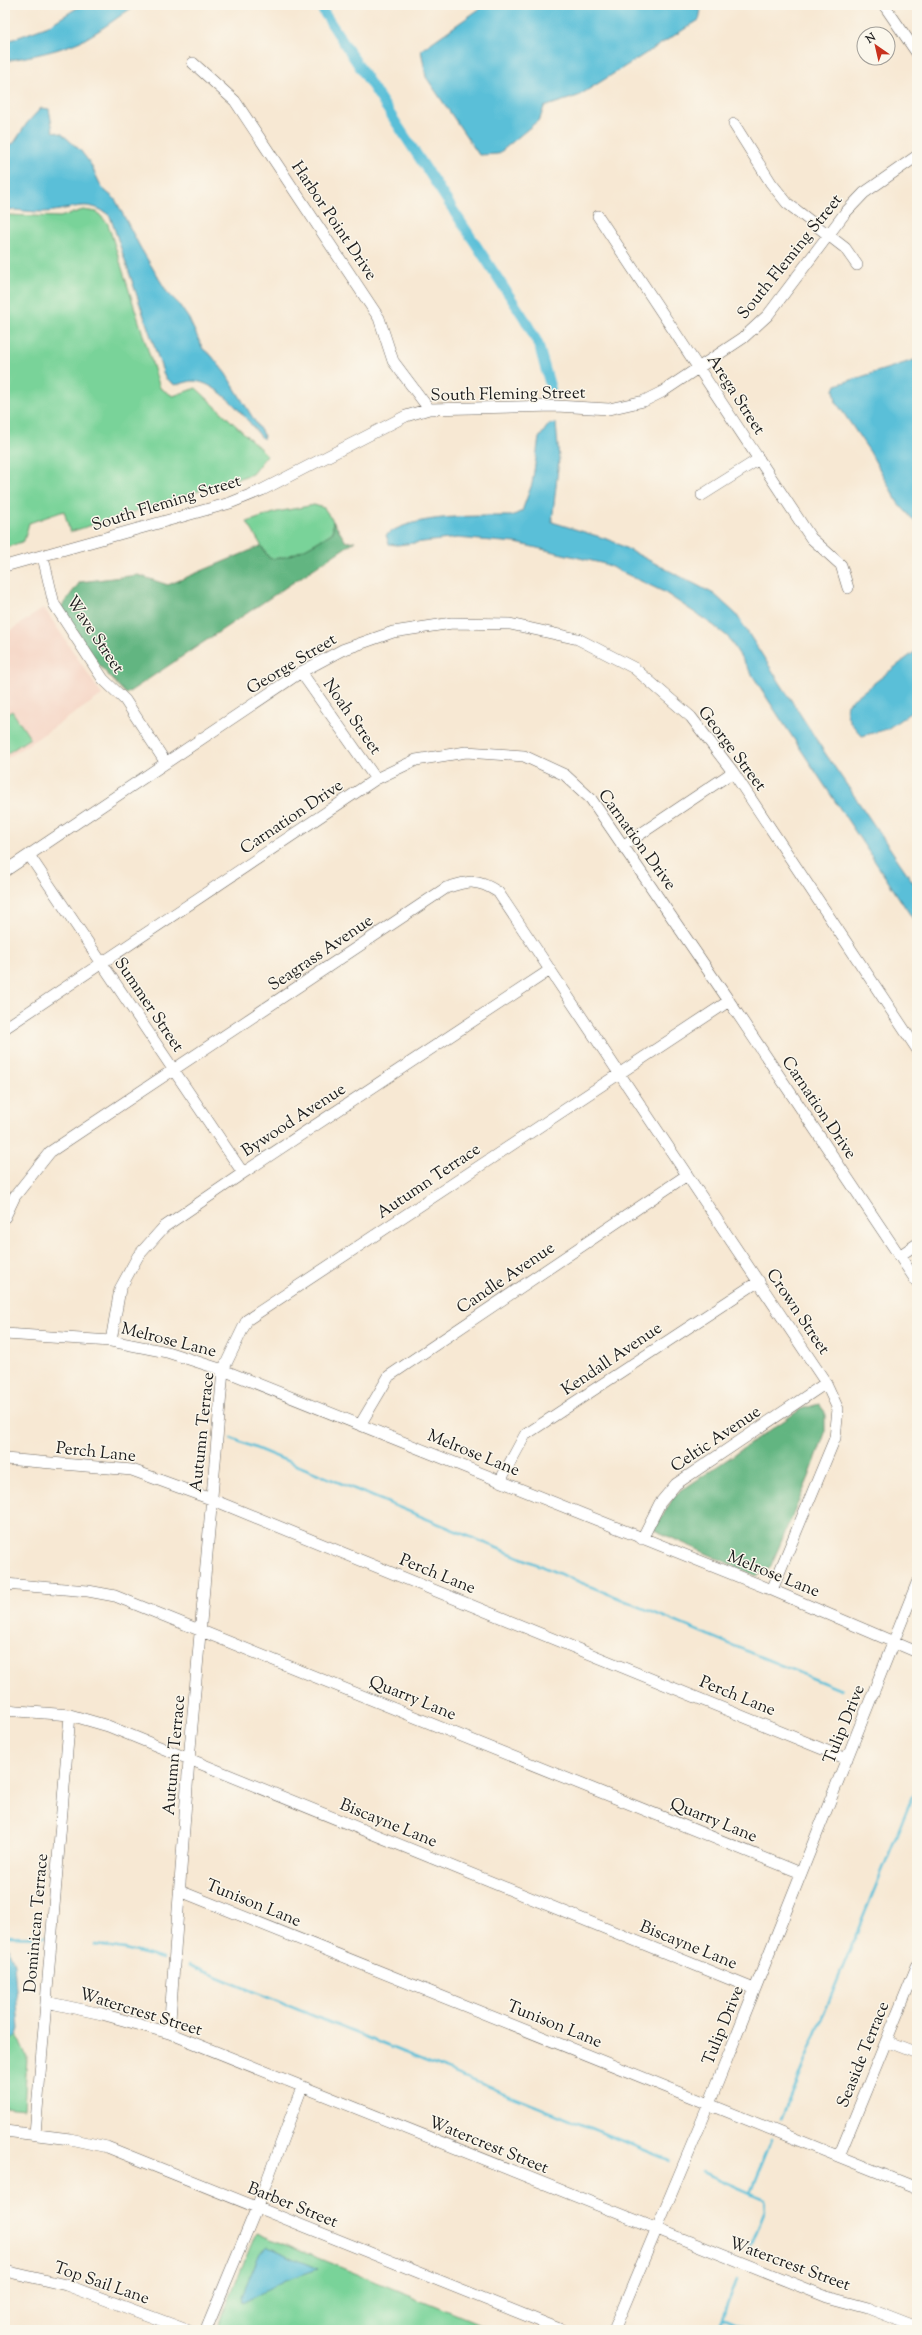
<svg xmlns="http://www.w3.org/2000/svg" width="922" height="2335" font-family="'Sorts Mill Goudy',serif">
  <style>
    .built { fill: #f5d3c2 }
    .green { fill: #79d399; stroke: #4a785a }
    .forest { fill: #62b581; stroke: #3f684e }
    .water { fill: #5abfd8; stroke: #3b6e7a }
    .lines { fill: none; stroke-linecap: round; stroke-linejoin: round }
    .stream { stroke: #5abfd8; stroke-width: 2.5 }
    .canal { stroke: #5abfd8; stroke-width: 10 }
    .minor-casing { stroke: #69635c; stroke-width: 12 }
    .minor { stroke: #fff; stroke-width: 11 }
    .labels { text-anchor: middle; stroke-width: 3; stroke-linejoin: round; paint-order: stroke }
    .street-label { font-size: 17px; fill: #1c1c1c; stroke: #fbf7ec }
  </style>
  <rect width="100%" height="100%" fill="#fbf7ec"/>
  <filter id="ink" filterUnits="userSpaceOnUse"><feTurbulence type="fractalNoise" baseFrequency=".025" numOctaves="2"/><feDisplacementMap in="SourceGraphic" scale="8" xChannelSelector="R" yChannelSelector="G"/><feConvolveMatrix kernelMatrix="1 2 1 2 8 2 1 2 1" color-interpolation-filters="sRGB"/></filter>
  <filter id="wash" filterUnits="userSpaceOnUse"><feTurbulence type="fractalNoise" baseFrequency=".012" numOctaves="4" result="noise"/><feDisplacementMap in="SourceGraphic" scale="16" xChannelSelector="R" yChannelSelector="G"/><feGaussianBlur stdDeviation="0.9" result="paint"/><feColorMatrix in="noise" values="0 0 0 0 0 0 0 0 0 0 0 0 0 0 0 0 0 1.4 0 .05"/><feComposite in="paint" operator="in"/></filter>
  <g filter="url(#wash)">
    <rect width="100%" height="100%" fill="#f7e8d3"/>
    <path class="built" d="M44,608L102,695L5,760V634Z"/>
    <path class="green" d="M83,210L97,212L108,224L160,388L173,396L196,388L267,455L252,474L70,532L64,511L29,523L24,541L5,548V215L60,217Z
      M314,505L324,508L333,521V532C318,542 287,562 269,558L247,522L277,512Z
      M12,711L30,738L5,755V715Z
      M17,2035L27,2057L24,2109L5,2107V2045Z
      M256,2233L495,2330H216Z"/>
    <path class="forest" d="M333,521L346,542L355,541L126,694L100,666L61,607L80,582L138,575L168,585L261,546L269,558C287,562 318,542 333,532Z
      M819,1404L825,1412V1433L809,1477L770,1568L757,1576L654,1530L675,1495L801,1409Z"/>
    <path class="water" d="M82,5H136C119,16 103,29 85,39C60,51 32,56 5,61V42L46,27Z
      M485,5H686L701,10L699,20L578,96L544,107L540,119L498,154L479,155L426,77L421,50Z
      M41,108L49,109L53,131L62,134L80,150L90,163L102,188L115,199L140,247L167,292L178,303L189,319L203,349L211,355L226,374L264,436L263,439C247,420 219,380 191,381C186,382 180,384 175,385L165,378L110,216C86,196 69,212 42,212C30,212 17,210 5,209V146L14,143L27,123Z
      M914,360L917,362V524L898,503L870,452L836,402L834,390L836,385Z
      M556,423L559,459L552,522L610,540L714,594L736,614L825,753L917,888V925L774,709L728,637L713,625L664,592L605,564L516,543L457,538L397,545L389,544L386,535C414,514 477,516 512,516L522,511L532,484L539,438L549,424Z
      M917,650V708L887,729L862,736C853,726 844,717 847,704Z
      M5,1939L14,1964L19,2029L17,2035L5,2045Z
      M268,2247L318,2269L286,2280L243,2302L242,2296L259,2255Z"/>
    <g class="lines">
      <path class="stream" d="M231,1438L841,1690
        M5,1936L45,1937
        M95,1945L125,1949L163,1959
        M188,1965L669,2160
        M781,2119L917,1785
        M703,2172L764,2199L765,2211L748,2252
        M750,2193L772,2139
        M722,2318L750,2330
        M717,2330L737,2280"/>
      <path class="canal" d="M319,5L524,318L538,343L551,389"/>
    </g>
  </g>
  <g filter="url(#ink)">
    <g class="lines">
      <g class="minor-casing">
        <path id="minor" d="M884,5L917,53
          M193,63L235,101L379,318L393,361L429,409
          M734,124L771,183L787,203L845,248L857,265
          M598,216L811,538L841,565L848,588
          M702,495L759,459
          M43,557L54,604L103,679L125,700L166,763
          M5,566L230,503L262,490L406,416L429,409L556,406L609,409L644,401L662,392L743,338L768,315L845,213L864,193L917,156
          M301,672L376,779
          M624,845L733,772
          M29,855L243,1173
          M5,871L301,672L342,650L393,632L452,623L510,624L578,639L634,668L691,717L733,772L917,1049
          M5,1028L376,779L416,760L466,752L524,756L565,775L591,799L729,1001L917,1282
          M5,1217L15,1196L50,1152L446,888C468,881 477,878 498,892L826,1383L838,1409L835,1438L772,1590
          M899,1256L917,1244
          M5,1334L111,1341L167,1352L223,1370L772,1590L917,1652
          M111,1341L120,1289L138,1256L164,1227L243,1173L550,970
          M360,1425L389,1376L687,1175
          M5,1459L132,1470L211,1499L847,1759
          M500,1481L525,1435L759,1281
          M642,1539L660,1503L676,1484L826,1383
          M5,1584L88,1591L115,1596L801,1873
          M5,1710L70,1715L108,1726L754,1989
          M180,1891L917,2188
          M46,2002L102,2014L169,2033L827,2297L868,2308L917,2327
          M169,2033L189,1760L223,1370L247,1320L729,1001
          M886,2041L917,2053
          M5,2131L70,2139L107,2147L562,2330
          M35,2134L70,1715
          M839,2156L917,1966
          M5,2271L66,2285L187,2330
          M206,2330L257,2207L302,2087
          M614,2330L709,2104L917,1583"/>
      </g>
      <use href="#minor" class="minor"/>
    </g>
  </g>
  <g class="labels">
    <g class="street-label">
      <text transform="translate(335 220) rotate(56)" y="6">Harbor Point Drive</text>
      <text transform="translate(789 256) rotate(-51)" y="6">South Fleming Street</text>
      <text transform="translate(508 393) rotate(-1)" y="6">South Fleming Street</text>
      <text transform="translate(737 394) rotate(57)" y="6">Arega Street</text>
      <text transform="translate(166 502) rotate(-17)" y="6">South Fleming Street</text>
      <text transform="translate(96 634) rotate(56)" y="6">Wave Street</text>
      <text transform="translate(291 663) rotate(-31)" y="6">George Street</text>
      <text transform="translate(353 716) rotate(55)" y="6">Noah Street</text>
      <text transform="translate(733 748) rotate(53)" y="6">George Street</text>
      <text transform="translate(291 816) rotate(-34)" y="6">Carnation Drive</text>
      <text transform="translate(638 839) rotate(54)" y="6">Carnation Drive</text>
      <text transform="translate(320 952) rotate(-34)" y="6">Seagrass Avenue</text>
      <text transform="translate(150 1004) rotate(56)" y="6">Summer Street</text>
      <text transform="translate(820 1107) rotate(56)" y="6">Carnation Drive</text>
      <text transform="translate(293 1119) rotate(-33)" y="6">Bywood Avenue</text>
      <text transform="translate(428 1180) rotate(-34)" y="6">Autumn Terrace</text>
      <text transform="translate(505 1277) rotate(-34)" y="6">Candle Avenue</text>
      <text transform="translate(799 1311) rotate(56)" y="6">Crown Street</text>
      <text transform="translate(169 1339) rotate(14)" y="6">Melrose Lane</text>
      <text transform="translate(611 1358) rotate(-34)" y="6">Kendall Avenue</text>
      <text transform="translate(201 1432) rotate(-84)" y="6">Autumn Terrace</text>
      <text transform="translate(715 1438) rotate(-34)" y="6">Celtic Avenue</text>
      <text transform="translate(96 1451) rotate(6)" y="6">Perch Lane</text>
      <text transform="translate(474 1452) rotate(22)" y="6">Melrose Lane</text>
      <text transform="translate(438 1573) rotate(22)" y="6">Perch Lane</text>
      <text transform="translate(774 1573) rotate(22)" y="6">Melrose Lane</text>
      <text transform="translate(738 1695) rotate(22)" y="6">Perch Lane</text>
      <text transform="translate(413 1697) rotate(22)" y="6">Quarry Lane</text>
      <text transform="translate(843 1724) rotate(-68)" y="6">Tulip Drive</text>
      <text transform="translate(173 1755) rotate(-85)" y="6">Autumn Terrace</text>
      <text transform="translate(714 1819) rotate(22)" y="6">Quarry Lane</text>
      <text transform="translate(389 1822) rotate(22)" y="6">Biscayne Lane</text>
      <text transform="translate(254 1902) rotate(22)" y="6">Tunison Lane</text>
      <text transform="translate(35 1923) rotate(-85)" y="6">Dominican Terrace</text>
      <text transform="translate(689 1944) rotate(22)" y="6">Biscayne Lane</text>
      <text transform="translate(141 2011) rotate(17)" y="6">Watercrest Street</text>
      <text transform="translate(555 2023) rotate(22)" y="6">Tunison Lane</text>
      <text transform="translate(722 2025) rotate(-68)" y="6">Tulip Drive</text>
      <text transform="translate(862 2054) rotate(-68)" y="6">Seaside Terrace</text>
      <text transform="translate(489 2144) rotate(22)" y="6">Watercrest Street</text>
      <text transform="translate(293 2204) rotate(22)" y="6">Barber Street</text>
      <text transform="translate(790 2263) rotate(20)" y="6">Watercrest Street</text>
      <text transform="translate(102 2282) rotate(19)" y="6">Top Sail Lane</text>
    </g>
  </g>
  <rect width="922" height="2335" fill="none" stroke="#fbf7ec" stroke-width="20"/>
  <g transform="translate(876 46) rotate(326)"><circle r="19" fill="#fbf7ec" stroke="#a29f99"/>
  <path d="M0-3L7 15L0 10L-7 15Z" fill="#c8321e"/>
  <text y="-6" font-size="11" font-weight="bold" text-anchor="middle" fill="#1c1c1c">N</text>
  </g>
</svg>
